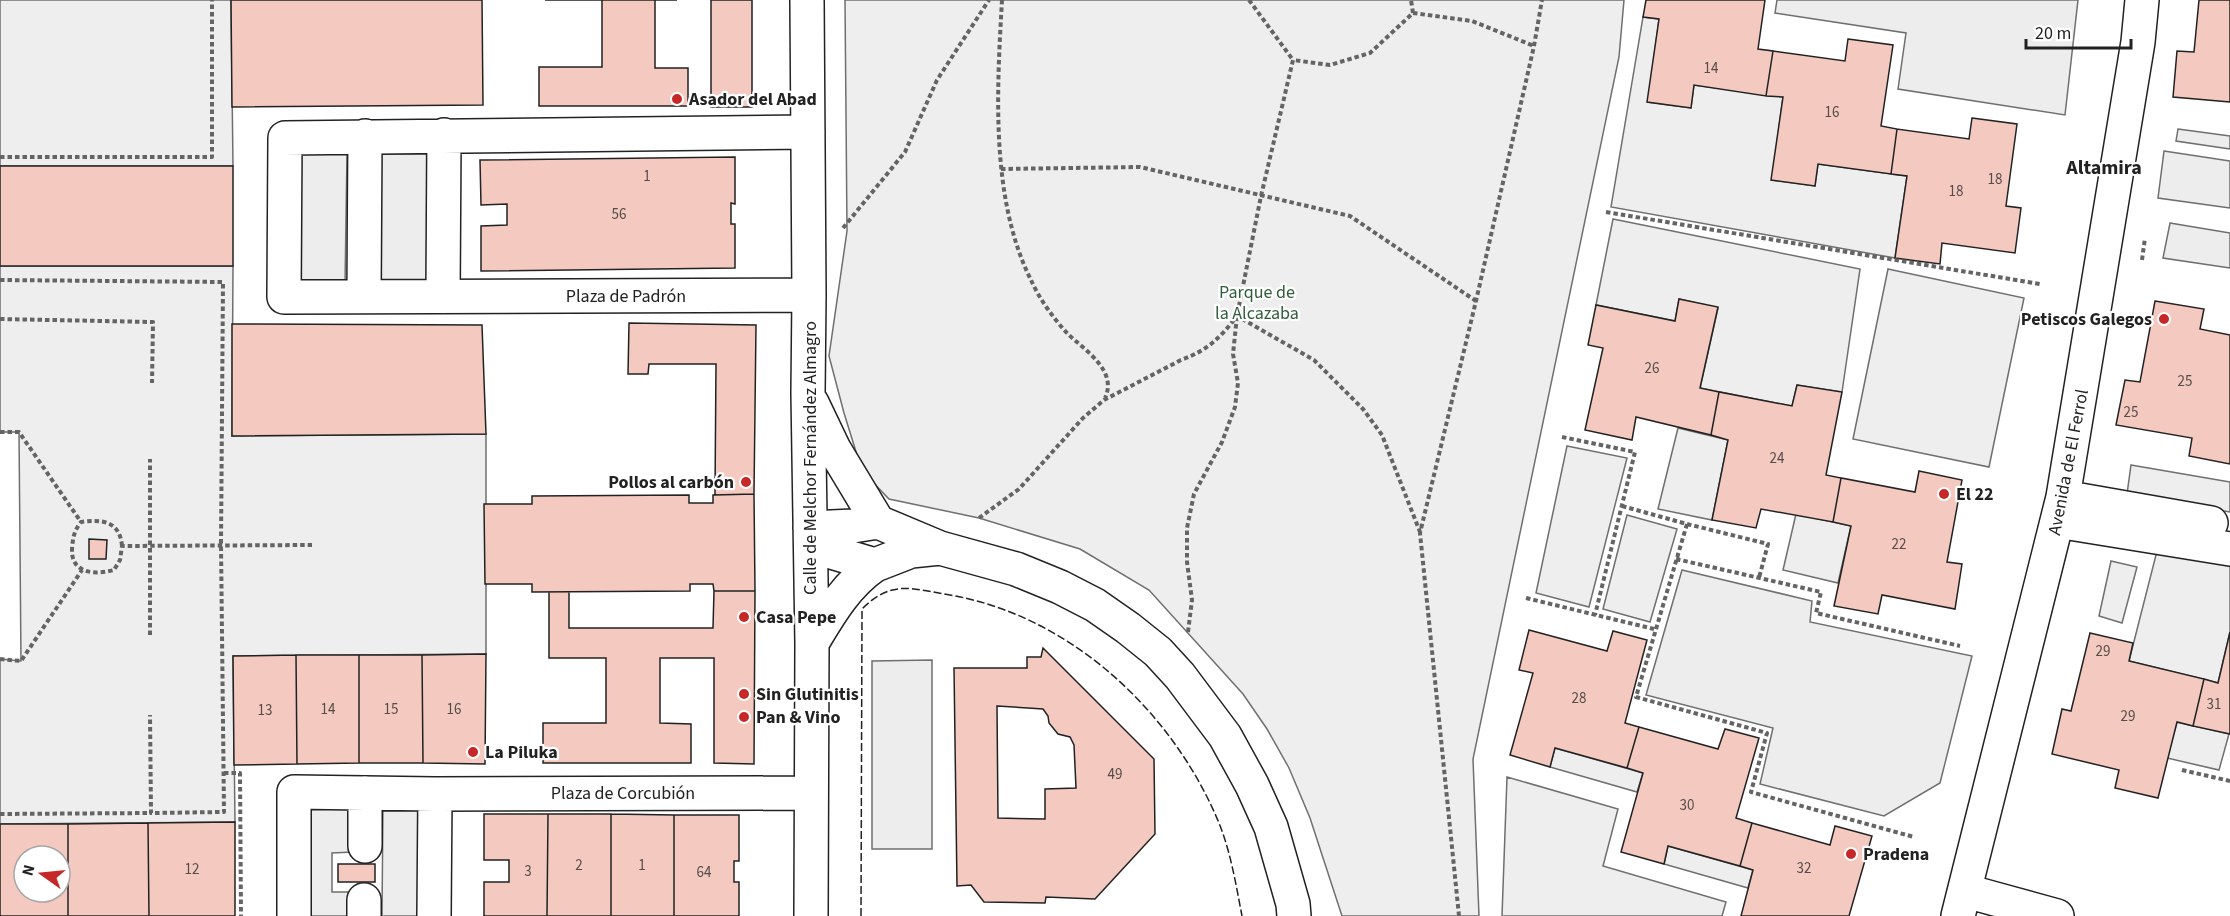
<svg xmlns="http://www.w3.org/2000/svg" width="2230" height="916" font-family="'Source Sans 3',sans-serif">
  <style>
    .green { fill: #eee; stroke: #6f6f6f; stroke-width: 1.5 }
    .parking { fill: #ededed; stroke: #6f6f6f; stroke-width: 1.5 }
    .building { fill: #f3c9c0; stroke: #222; stroke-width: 1.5; fill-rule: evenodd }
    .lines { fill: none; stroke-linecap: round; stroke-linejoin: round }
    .minor-casing { stroke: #222; stroke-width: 36 }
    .path { stroke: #646464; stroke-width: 4; stroke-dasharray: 4.5 3; stroke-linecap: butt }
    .minor { stroke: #fff; stroke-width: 33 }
    .fence { stroke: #222; stroke-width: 1.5; stroke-dasharray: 8 3; stroke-linecap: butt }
    .poi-dot { fill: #c62828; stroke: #fff; stroke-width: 2 }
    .labels { text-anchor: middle; stroke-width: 4.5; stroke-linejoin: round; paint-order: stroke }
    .number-label { font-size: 15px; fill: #564c4a }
    .poi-label { font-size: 18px; font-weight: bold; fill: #222; stroke: #fff; text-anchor: start }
    .park-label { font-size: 18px; fill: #2f5e38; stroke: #fff }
    .street-label { font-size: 18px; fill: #222; stroke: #fff }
    .neighbourhood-label { font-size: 20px; font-weight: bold; fill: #222; stroke: #fff }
  </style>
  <rect width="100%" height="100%" fill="#fff"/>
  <path class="green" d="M0,0H231L233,166H0Z
    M845,0H1624L1619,57L1473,759L1479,916H1342L1310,818L1289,768L1267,729L1243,694L1149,590L1080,549L979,518L889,499L862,471L844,413L829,356L847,231Z
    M1643,17L1659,19L1648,102L1691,108L1694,85L1783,97L1772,180L1815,186L1818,164L1907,176L1895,258L1611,207Z
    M1613,219L1860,269L1842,392L1797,385L1792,406L1700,388L1718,308L1679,299L1675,321L1596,305Z
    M0,266H233L232,436L486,434V654L233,656L235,822L0,824V659L21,661L19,432H0Z
    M1888,269L2024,298L1989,467L1853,439Z
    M1678,428L1728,440L1712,520L1658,509Z
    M1567,446L1627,458L1589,607L1536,593Z
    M2131,465L2230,482V512L2127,494Z
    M1796,514L1851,526L1838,583L1783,570Z
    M1627,515L1677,529L1650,622L1603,609Z
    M2157,551L2230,564V632L2218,683L2129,661Z
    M2111,561L2137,567L2122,623L2099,616Z
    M2177,722L2229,734L2219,770L2167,758Z
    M1555,748L1643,773L1637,792L1550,767Z
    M1507,777L1618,809L1603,866L1726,902L1722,916H1502Z
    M1668,846L1753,870L1748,888L1664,864Z"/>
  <path class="parking" d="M1777,0H2078L2065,115L1898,89L1906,33L1775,13Z
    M2178,129L2230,136V149L2176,141Z
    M2164,151L2230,161V208L2158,198Z
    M301,154H347L345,285L300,284Z
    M381,154H428L427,281H381Z
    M2170,223L2230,233V268L2163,258Z
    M1682,570L1812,601L1810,622L1972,656L1940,783L1884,816L1760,784L1773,728L1646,695Z
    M932,660V849H872V661Z
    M383,802H425L424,916H382Z
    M304,803H353V852L332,853V892H353V916H304Z"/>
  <path class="building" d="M231,0H482L483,105L232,107Z
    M545,0H677H655V68H688V106H539V67H602V0Z
    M711,0H752V107H711Z
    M1646,0H1765L1758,49L1773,51L1766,96L1694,85L1691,108L1647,102L1659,19L1643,17Z
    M2199,0H2230V102L2173,97L2177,51L2194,52Z
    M1848,39L1893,45L1881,126L1897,129L1891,174L1818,164L1815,186L1771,180L1783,97L1766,96L1773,51L1845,61Z
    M1972,118L2017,124L2006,206L2021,208L2015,253L1942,243L1940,264L1895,258L1907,176L1891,174L1897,129L1969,139Z
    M735,157V204L731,203V224H735V268L481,271V226L507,225V204L481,205L480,160Z
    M0,166H233V266H0Z
    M1679,299L1718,307L1700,388L1719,392L1711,435L1636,417L1632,440L1585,430L1603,348L1588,345L1596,305L1675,321Z
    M2155,301L2204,309L2200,329L2230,335V464L2189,456L2192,438L2116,425L2125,380L2140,382Z
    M629,323L756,325L754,494L715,495L716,364H649L648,374H628Z
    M232,324L482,325L486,434L232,436Z
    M1797,385L1842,392L1826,475L1841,478L1833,522L1761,509L1756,528L1712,520L1728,440L1711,435L1719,392L1792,406Z
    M1919,471L1962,480L1947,562L1962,564L1955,609L1882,595L1878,614L1834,606L1851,526L1833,522L1841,478L1915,492Z
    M754,494L755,591H714L713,584H690V591L532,592V584H485L484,504H532V496L689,495V503H713V495Z
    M89,539L107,540L106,559H89Z
    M714,591H755L754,764L714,763V658H660V723L691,724V763H543V723H606V658H549V592H569V628H713Z
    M1529,630L1607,651L1613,631L1647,640L1625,723L1639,727L1627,768L1555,748L1550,767L1510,755L1533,673L1519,670Z
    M2230,632V734L2193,726L2204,679L2218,683Z
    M2090,633L2133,643L2129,661L2204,679L2193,726L2177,722L2158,798L2115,788L2119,770L2052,754L2062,709L2071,711Z
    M1043,648L1154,759L1155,834L1095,899L1046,897L1045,903L984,902L971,885L957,886L954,668H1027V657H1041ZM997,706L1043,709L1048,716L1049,723L1058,734L1070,737L1074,745L1076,788L1045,789V819L998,818Z
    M486,654L485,764L423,763L422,655Z
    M296,655H359V763L297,764Z
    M296,655L297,764L234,765L233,656Z
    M359,655H422L423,763H359Z
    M1639,727L1718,749L1725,729L1759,738L1736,818L1752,823L1740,866L1668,846L1664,864L1621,852L1643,773L1627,768Z
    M484,814H548L547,916H484V882H509V860H484Z
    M548,814H611V916H547Z
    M611,814L674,815V916H611Z
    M674,815H739V861H734V882H739V916H674Z
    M235,822V916H149L148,823Z
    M148,823L149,916H68V824Z
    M1752,823L1830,845L1835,826L1872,836L1849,916H1741L1753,870L1740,866Z
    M0,824H68V916H0ZM24,856H60V892H24Z
    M338,864H375V882H338Z"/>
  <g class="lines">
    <g class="minor-casing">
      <path id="minor" d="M807,0L809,295L808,393L812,643L811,916
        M808,132L285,138L284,297L809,295
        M364,296L365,136
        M443,296L444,135
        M812,403L834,449L878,522
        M2063,497L2211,523
        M2057,521L2230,549
        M810,528L853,526L878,522L940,548L1016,569L1060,587L1095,605L1128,628L1158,652L1180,676L1225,736L1252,785L1271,827L1293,904L1294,916
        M811,546L875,565L911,551L940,548
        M812,643C830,613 846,585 875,565
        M365,846V793
        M1966,891L2057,916
        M364,900V916
        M294,916V792L435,794L810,793
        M434,916L435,794
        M1958,916L2063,497L2138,42L2142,0"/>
    </g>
    <path class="path" d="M1002,0C997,89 990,198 1031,280C1039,298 1053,318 1067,333C1084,350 1118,370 1105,398
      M1249,0L1293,60
      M1413,13L1472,21L1534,46
      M0,157H212V0
      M1001,169L1140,167L1350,216L1476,301
      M1606,212L2040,284
      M843,228L905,152L937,80L989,0
      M2142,260L2145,238
      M0,280L223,282L221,545L224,812L151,813L150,715
      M0,319L153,322L152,383
      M0,432H19L81,522
      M1562,437L1635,452L1595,615
      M1622,506L1687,524L1636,697L1767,733L1751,792L1914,837
      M979,518L1019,489L1083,418L1104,400L1181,360C1208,350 1220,338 1237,316L1314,360L1363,409L1382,435L1420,532
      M1687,524L1768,544L1759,578
      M122,546C120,521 102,519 81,522C74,531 73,537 72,549C71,574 95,575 114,570L120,560L122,546L312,545
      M1676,559L1821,592L1816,613L1960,646
      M1526,598L1654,629
      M1188,632L1192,600L1187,562V528L1194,494L1222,442L1235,407L1238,383L1233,354L1237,316L1261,196L1293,60L1330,65L1370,53L1413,13L1411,0
      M150,635V459
      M0,659L21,661L82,570
      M2182,770L2230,781
      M224,773H240L241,916
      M0,814L151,813
      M1459,916L1420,533L1476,301L1534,46L1542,0"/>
    <use href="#minor" class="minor"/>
    <path class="fence" d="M861,916L862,609C892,579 912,589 950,595C1071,616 1173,712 1219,823C1231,853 1236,885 1242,916"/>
  </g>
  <g class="poi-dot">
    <circle cx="677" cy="99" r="6"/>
    <circle cx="2164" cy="319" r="6"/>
    <circle cx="746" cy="482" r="6"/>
    <circle cx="1944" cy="494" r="6"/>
    <circle cx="744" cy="617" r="6"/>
    <circle cx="744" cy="694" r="6"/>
    <circle cx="744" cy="717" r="6"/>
    <circle cx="473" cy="752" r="6"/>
    <circle cx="1851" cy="854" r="6"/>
  </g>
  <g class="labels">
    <g class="number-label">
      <text x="1711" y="73">14</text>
      <text x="1832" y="117">16</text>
      <text x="647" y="181">1</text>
      <text x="1995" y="184">18</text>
      <text x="1956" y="196">18</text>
      <text x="619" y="219">56</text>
      <text x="1652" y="373">26</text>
      <text x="2185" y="386">25</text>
      <text x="2131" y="417">25</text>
      <text x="1777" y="463">24</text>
      <text x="1899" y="549">22</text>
      <text x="2103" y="656">29</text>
      <text x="1579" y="703">28</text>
      <text x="2214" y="709">31</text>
      <text x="328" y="714">14</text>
      <text x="391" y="714">15</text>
      <text x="454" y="714">16</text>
      <text x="265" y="715">13</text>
      <text x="2128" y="721">29</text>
      <text x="1115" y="779">49</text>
      <text x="1687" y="810">30</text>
      <text x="579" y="870">2</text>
      <text x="642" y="870">1</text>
      <text x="1804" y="873">32</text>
      <text x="192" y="874">12</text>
      <text x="528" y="876">3</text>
      <text x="704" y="877">64</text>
    </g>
    <g class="poi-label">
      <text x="689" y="105">Asador del Abad</text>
      <text x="2152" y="325" text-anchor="end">Petiscos Galegos</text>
      <text x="734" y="488" text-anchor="end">Pollos al carbón</text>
      <text x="1956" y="500">El 22</text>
      <text x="756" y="623">Casa Pepe</text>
      <text x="756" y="700">Sin Glutinitis</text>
      <text x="756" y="723">Pan &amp; Vino</text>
      <text x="485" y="758">La Piluka</text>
      <text x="1863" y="860">Pradena</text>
    </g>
    <g class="park-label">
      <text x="1257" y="298">Parque de<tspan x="1257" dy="21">la Alcazaba</tspan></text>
    </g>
    <g class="street-label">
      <text x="626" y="302">Plaza de Padrón</text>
      <text transform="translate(810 458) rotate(-90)" y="6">Calle de Melchor Fernández Almagro</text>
      <text transform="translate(2068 462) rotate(-79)" y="6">Avenida de El Ferrol</text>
      <text x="623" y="799">Plaza de Corcubión</text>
    </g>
    <g class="neighbourhood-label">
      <text x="2104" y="174">Altamira</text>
    </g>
  </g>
  <g transform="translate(42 874) rotate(285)"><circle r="28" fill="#ffffff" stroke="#a7a7a7" stroke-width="1.5"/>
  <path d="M0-4.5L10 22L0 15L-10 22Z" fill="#c62828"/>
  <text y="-9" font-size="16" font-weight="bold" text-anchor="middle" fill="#222222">N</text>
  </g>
  <path d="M2026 39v9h105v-9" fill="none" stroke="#222222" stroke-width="3"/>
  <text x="2035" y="39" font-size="18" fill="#222222" stroke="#ffffff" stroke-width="4.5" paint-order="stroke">20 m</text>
</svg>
